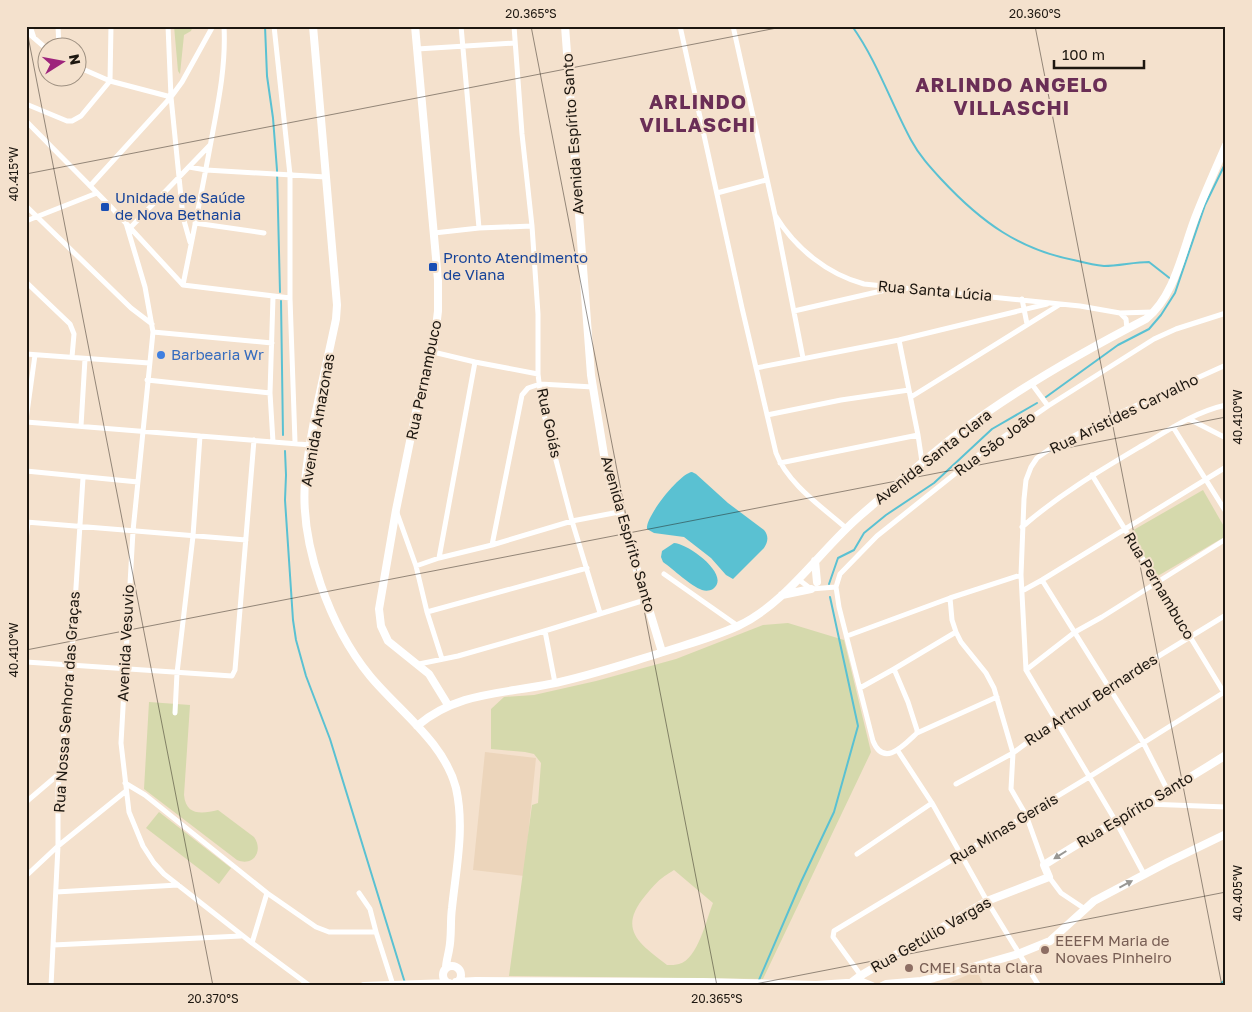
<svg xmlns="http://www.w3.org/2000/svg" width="1252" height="1012" font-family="'Golos Text',sans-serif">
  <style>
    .built { fill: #ecd5bb }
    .green { fill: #d5d9ac; fill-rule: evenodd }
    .water { fill: #5ac1d2 }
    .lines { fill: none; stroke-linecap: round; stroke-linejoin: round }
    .stream { stroke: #5ac1d2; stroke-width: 2 }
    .river { stroke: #5ac1d2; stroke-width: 11 }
    .street { stroke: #fff; stroke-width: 5 }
    .secondary { stroke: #fff; stroke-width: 8 }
    .oneway { fill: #999793 }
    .ticks { fill: none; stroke: #1d1710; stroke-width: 1; stroke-opacity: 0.45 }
    .transit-dot { fill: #1a4fb4; stroke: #f4e1cd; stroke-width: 2 }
    .shop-dot { fill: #3f7fe0; stroke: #f4e1cd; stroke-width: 2 }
    .education-dot { fill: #8d6e63; stroke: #f4e1cd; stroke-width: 2 }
    .labels { text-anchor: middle; stroke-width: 4; stroke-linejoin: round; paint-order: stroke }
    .street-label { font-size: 15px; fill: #1d1710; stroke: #f4e1cd }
    .transit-label { font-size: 15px; fill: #164399; stroke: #f4e1cd; text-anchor: start }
    .shop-label { font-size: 15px; fill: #366cbe; stroke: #f4e1cd; text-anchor: start }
    .education-label { font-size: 15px; fill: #785e54; stroke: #f4e1cd; text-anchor: start }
    .district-label { font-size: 20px; font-weight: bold; letter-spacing: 1px; fill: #6a2e56; stroke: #f4e1cd }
    .neatline { fill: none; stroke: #1d1710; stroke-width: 2 }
    .ticks-label { font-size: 12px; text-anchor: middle; fill: #1d1710 }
  </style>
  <rect width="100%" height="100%" fill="#f4e1cd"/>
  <path class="built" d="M485,752L536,758L524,876L473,870Z
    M977,971L984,986H935L944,985Z"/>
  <path class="green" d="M174,26H193L191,31L184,35L180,74L178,71Z
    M1203,490L1226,530V536L1156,577L1130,532Z
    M788,623L844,640L871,752L763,979L509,976L532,805L538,803L541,763L534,754L525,752L491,749V709L504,697L534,695L596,681L676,659L763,625ZM674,870L713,903C706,920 698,959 679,964C676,965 671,965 667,965C640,944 617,930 645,896C656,883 659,879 674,870Z
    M149,702L190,705L184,795C186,816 202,814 218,810L254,837C264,851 253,867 237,860L144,789Z
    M159,812L231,868L219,884L146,828Z"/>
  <path class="water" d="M692,472L696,474L728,503L764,530C769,536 768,542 764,548L733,579L726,575L711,558L684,537L654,533L647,529C645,517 680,473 692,472Z
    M674,543C687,543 732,575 713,589C710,591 705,591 702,590C691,586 673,569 663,562L661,557L662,551Z"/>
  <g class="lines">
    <path class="stream" d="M265,26L267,76L273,118L277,170L280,292
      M852,26C877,61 891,103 911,140C919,155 930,167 941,179C981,222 1019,250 1078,261C1086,263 1095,265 1104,266C1119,266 1134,262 1149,262L1172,280
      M281,301L283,435
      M1046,397L1118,345L1149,329L1161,315L1175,293L1205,205L1226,162
      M285,451L286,475L285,500L293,620L296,640L306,676L330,739L405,983
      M829,584L838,558L854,550L864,533L886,515L934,483L992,429L1037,403
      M759,980L801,882L834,812L858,726L830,597"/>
    <path class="river" d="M1225,986L1226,985"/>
    <path class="street" d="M30,26L34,38
      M58,26L59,48
      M168,26L171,97L183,217L190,242
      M274,26L290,175V298L295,442
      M461,26L479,228
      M514,26L522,134L532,226L538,314V374L542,407L572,521L600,613
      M680,26L742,308L776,453C787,483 822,507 846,528
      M733,26L775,215L803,358
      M26,31L48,50
      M417,49L515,43
      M78,67L110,81L171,97
      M26,104L67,121H72L81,116L110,81L111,26
      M26,121L110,206L183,285L290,298
      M189,167L206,170L326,177
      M90,186L171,97L182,82L213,26
      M717,193L766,180
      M26,206L131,308L152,324
      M775,215C795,248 827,274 864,284L1080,306L1120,313L1153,312
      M26,221L97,193
      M126,223L145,287L153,332L133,531L121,743L129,812L143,846L154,863L164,874L252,943L310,986
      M195,223L264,233
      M130,228L210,145
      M434,233L479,228L532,226
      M26,282L70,324L74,334L72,357
      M183,285C193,235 203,186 212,136C219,99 226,64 224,26
      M1022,299L1027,324
      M794,311L890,289
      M1121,314L1126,319L1127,329
      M153,332L272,343
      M899,340L918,435L922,462
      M433,352L475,362L538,374
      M26,354L149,363
      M756,368L899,340L1047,304
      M147,380L270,393
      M1031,383L1048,406
      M911,397L1059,305
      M767,415L841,400L909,390
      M1189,419L1226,438
      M26,420L35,355
      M26,422L311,445
      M81,426L85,359
      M1173,427L1226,512
      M273,442L270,393L273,297
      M780,463L918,435
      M26,471L138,482
      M1092,475L1226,696
      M397,513L416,566L427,612L442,659
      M26,522L246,540
      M1022,527C1060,494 1101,470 1143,445C1170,429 1195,412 1226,405
      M26,541L28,522
      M492,545L522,395L528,388L540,384L593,387
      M439,558L475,362
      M416,566L439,558L492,545L572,521L619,512
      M664,574L738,626
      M798,579L811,589L836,587
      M1042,580L1143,742L1168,791
      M1022,591L1042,580L1226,467
      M950,598L952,620L956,632L961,642L986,673L994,688L1013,753L1011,789L1026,815L1044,865
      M427,612L587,568
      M545,631L555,683
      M847,636L950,598L1021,575
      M26,662L232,676L235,670L254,440
      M419,664L458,656L538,633L645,600
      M894,669L956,632
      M1026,670L1075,632L1102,617L1226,539
      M860,688L894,669L908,702L917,730V733C904,745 884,768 873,741L839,607L836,587L840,574L877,536L986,449L1048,406L1154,339L1176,329L1226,313
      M175,713L177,673L193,536L200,436
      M917,733L997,697
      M898,751L932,803L987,901L1039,986
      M125,783L145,795L267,893
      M956,784L1013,753L1056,721L1108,687L1226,615
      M26,802L60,773
      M1147,804L1226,807
      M857,854L932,803
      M1144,874L1115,820L1026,670L1021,575L1024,499L1026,480L1031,467L1037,458L1054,446L1115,415L1226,365
      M26,876L58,846L126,791
      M1049,877L1061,893L1085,909
      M56,892L178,885
      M359,893L370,909L376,932
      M252,943L267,893L316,927L329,932H376L393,985
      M53,945L241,936
      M862,977L833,937L834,931L1089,777L1226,691
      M51,986L58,846V789L71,665L83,478"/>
    <path class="secondary" d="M313,26L337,305L336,319C325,373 310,428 305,482C300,545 330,627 370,676C399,711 444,742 456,788C465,828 456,869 452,908C450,922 452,936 449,950C448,956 446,962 446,968
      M415,26L438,280V311L433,352L418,402L396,510L379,609L381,626L388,641L429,674L448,705
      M565,26L591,375L604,455L611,484L662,652
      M815,561L817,582
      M782,595L811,589
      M417,726C457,692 502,694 550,684C586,677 621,665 657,654C684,645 712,638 738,626C787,603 821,549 861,515C894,487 926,458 960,432C1018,388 1082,352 1146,319C1176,295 1183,247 1197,213C1206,190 1216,168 1226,145
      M443 975a9 9 0 1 1 18 0a9 9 0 1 1-18 0Z
      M456,982L476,981L703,982L816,985L862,982L872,986
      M852,982L860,976L987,901L1049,877L1044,865C1104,827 1166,793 1226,755
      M364,986L449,983
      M882,986L886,984L921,981L934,978L1018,954L1050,941L1094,901L1168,862L1226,834"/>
  </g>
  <defs><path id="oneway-solid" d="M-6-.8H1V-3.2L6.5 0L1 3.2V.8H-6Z" transform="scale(1.25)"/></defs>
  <g class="oneway">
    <use href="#oneway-solid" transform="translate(1060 855) rotate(148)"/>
    <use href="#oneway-solid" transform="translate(1126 884) rotate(-28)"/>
  </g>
  <path class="ticks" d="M26,26L213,986M531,26L717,986M1035,26L1222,986M26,174L787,26M26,650L1226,417M745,986L1226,892"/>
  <g class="transit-dot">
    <rect x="100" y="202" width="10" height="10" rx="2.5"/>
    <rect x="428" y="262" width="10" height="10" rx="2.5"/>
  </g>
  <circle class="shop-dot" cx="161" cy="355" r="5"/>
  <g class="education-dot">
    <circle cx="1045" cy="950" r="5"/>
    <circle cx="909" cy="968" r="5"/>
  </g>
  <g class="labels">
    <g class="street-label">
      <text transform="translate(573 134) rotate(-94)" y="5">Avenida Espírito Santo</text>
      <text transform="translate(935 291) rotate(5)" y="5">Rua Santa Lúcia</text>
      <text transform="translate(424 380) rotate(-78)" y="5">Rua Pernambuco</text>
      <text transform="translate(1124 414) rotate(-26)" y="5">Rua Aristides Carvalho</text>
      <text transform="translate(318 420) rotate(-80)" y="5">Avenida Amazonas</text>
      <text transform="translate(549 423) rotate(78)" y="5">Rua Goiás</text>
      <text transform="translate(995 444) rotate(-37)" y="5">Rua São João</text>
      <text transform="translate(933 457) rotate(-38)" y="5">Avenida Santa Clara</text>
      <text transform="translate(628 534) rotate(74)" y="5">Avenida Espírito Santo</text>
      <text transform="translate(1159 586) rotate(59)" y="5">Rua Pernambuco</text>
      <text transform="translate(126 643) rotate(-87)" y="5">Avenida Vesuvio</text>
      <text transform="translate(1091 700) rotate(-33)" y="5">Rua Arthur Bernardes</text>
      <text transform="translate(67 702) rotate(-86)" y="5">Rua Nossa Senhora das Graças</text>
      <text transform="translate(1135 810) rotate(-31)" y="5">Rua Espírito Santo</text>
      <text transform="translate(1004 829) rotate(-31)" y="5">Rua Minas Gerais</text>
      <text transform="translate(931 935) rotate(-30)" y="5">Rua Getúlio Vargas</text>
    </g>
    <g class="transit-label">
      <text x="115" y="203">Unidade de Saúde<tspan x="115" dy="17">de Nova Bethania</tspan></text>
      <text x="443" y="263">Pronto Atendimento<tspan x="443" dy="17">de Viana</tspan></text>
    </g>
    <g class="shop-label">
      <text x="171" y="360">Barbearia Wr</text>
    </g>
    <g class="education-label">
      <text x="1055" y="946">EEEFM Maria de<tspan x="1055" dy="17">Novaes Pinheiro</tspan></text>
      <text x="919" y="973">CMEI Santa Clara</text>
    </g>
    <g class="district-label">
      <text x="1012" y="92">ARLINDO ANGELO<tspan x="1012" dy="23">VILLASCHI</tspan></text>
      <text x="698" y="109">ARLINDO<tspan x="698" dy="23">VILLASCHI</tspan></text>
    </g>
  </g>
  <rect width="1252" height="1012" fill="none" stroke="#f4e1cd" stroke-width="55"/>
  <g transform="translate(62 62) rotate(79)"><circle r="24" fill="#f4e1cd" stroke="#9e9081"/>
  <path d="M0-4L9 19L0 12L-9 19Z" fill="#9e247c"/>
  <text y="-8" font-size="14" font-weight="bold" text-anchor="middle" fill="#1d1710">N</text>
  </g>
  <path d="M1054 60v8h90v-8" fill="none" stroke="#1d1710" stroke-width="2.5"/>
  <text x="1062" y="60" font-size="15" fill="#1d1710" stroke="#f4e1cd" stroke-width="4" paint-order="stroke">100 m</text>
  <rect x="28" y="28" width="1196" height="956" class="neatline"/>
  <g class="ticks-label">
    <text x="531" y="18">20.365°S</text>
    <text x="1035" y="18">20.360°S</text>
    <text transform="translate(14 174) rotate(-90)" y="4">40.415°W</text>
    <text transform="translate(1238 417) rotate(-90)" y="4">40.410°W</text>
    <text transform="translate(14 650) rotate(-90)" y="4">40.410°W</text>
    <text transform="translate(1238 893) rotate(-90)" y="4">40.405°W</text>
    <text x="213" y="1003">20.370°S</text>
    <text x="717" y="1003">20.365°S</text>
  </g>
</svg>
